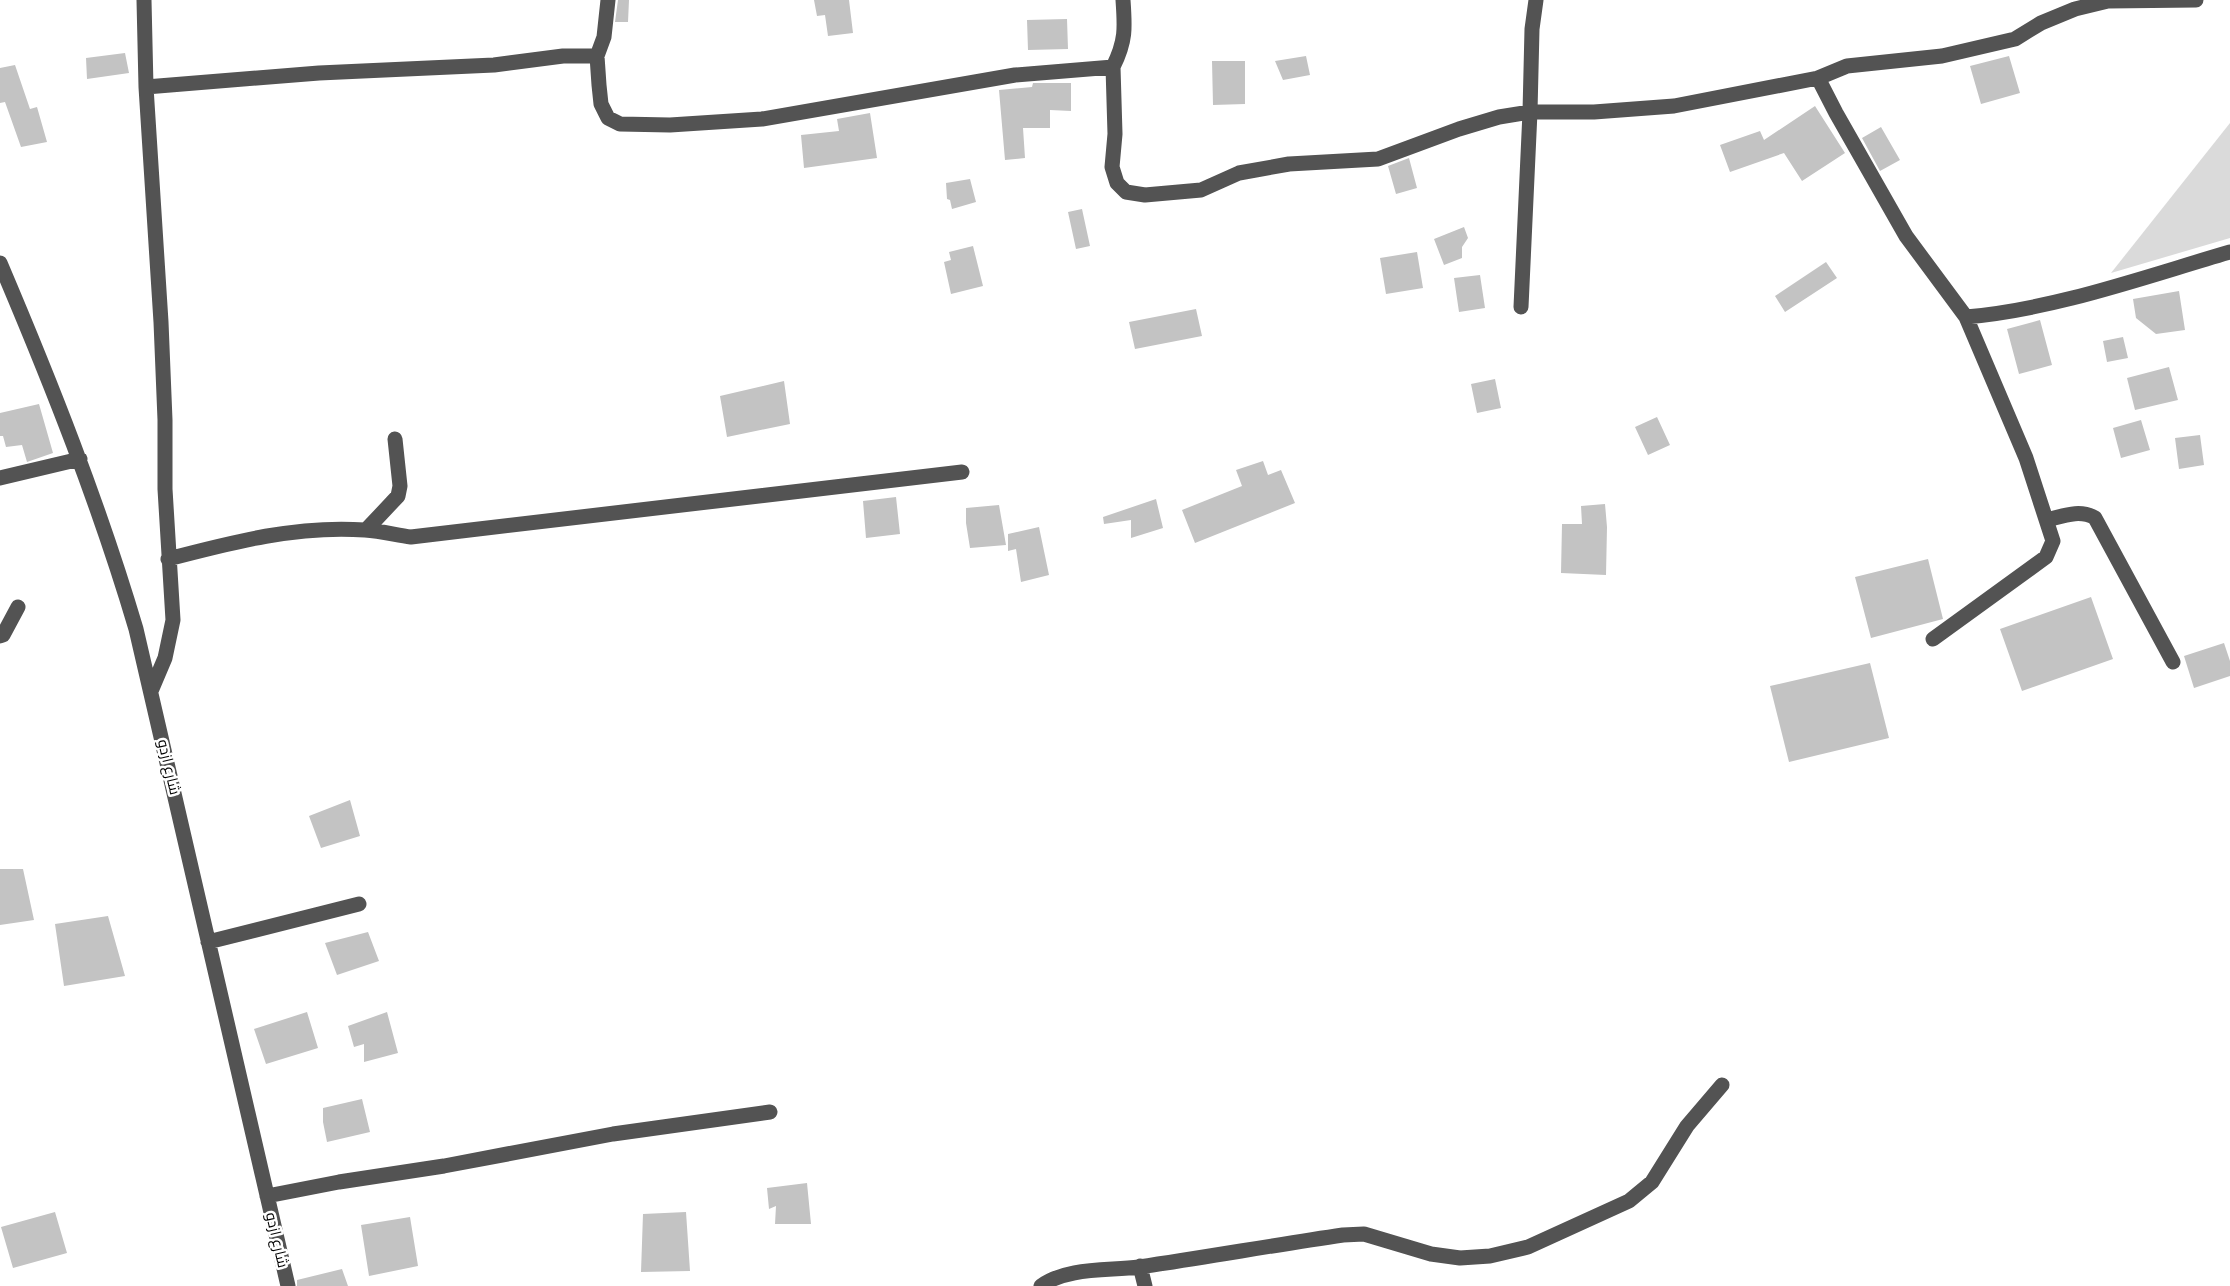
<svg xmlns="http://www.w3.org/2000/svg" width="2230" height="1286" font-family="'Fira Sans',Cairo,sans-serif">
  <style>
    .green { fill: #dadada }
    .building { fill: #c3c3c3 }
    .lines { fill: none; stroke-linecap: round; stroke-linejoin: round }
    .minor { stroke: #535353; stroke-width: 15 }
    .labels { text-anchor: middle; stroke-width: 5; stroke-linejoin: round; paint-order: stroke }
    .street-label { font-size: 15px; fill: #000; stroke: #fff }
  </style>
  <rect width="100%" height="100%" fill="#fff"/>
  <path class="green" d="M2230,123V238L2111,273Z"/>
  <path class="building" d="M618,0H629L628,22H615Z
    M814,0H849L853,33L828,36L825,15L817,16Z
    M1067,19L1068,49L1028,50L1027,20Z
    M125,53L129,73L87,79L86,58Z
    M1306,56L1310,75L1283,80L1275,61Z
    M2009,56L2020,93L1981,104L1970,66Z
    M1212,61H1245V104L1213,105Z
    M15,65L30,109L37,107L47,142L21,147L5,102L0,103V68Z
    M1033,83H1071V111L1050,110V128H1023L1025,158L1005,160L999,90L1032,87Z
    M1815,106L1845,153L1802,181L1784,153L1730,172L1720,145L1760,131L1764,140Z
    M870,113L877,158L804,168L801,135L839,131L837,119Z
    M1881,127L1900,160L1880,171L1862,138Z
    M1409,158L1417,188L1396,194L1388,166Z
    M970,179L976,202L952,209L950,200L947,199L946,183Z
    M1082,209L1090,246L1076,249L1068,212Z
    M1464,227L1468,238L1462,247V258L1444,265L1434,239Z
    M973,246L983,286L951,294L944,262L951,260L949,252Z
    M1417,252L1423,288L1386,294L1380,258Z
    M1826,262L1837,278L1785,312L1775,296Z
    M1480,275L1485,308L1459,312L1454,278Z
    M2179,291L2185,330L2156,334L2136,318L2133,299Z
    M1196,309L1202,336L1135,349L1129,322Z
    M2040,320L2052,365L2019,374L2007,329Z
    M2123,337L2128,358L2107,362L2103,341Z
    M2169,367L2178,400L2135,410L2127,378Z
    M1495,379L1501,408L1477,413L1471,384Z
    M784,381L790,424L727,437L720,396Z
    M39,404L53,453L27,462L22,445L6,447L3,436H0V413Z
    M1657,417L1670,445L1648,455L1635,427Z
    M2141,420L2150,450L2121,458L2113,428Z
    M2200,435L2204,465L2179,469L2175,438Z
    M1263,461L1268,475L1281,470L1295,503L1195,543L1182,510L1242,486L1236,470Z
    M896,497L900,534L866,538L863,501Z
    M1156,499L1163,528L1131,538V520L1104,524L1103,517Z
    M1605,504L1607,527L1606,575L1561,573L1562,524H1582L1581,506Z
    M999,505L1006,545L970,548L966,523V508Z
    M1039,527L1049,575L1021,582L1016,549L1008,551V534Z
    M1928,559L1943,619L1871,638L1855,577Z
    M2091,597L2113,659L2022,691L2000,629Z
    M2224,643L2230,661V676L2194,688L2184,656Z
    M1870,663L1889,738L1789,762L1770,686Z
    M350,800L360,836L321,848L309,816Z
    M0,869H23L34,920L0,925Z
    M108,916L125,976L64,986L55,924Z
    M368,932L379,961L337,975L325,943Z
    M307,1012L318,1048L266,1064L254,1029Z
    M387,1012L398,1053L364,1062V1044L354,1047L348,1026Z
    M362,1099L370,1132L327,1142L323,1122V1108Z
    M807,1183L811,1224H775L776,1206L769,1209L767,1188Z
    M55,1212L67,1253L13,1268L1,1227Z
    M686,1212L690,1271L641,1272L643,1214Z
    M410,1217L418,1266L369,1276L361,1225Z
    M342,1269L348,1286H297V1280Z"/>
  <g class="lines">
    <path class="minor" d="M144,0L146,87L161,322L165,420V489L173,620L165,658L151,691
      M608,0L604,37L597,56L599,85L601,104L608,118L620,124L670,125L762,119L1015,75L1113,67L1115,134L1112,167L1117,183L1126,192L1145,195L1201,190L1239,173L1289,164L1378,159L1459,129L1499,117L1530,112H1594L1674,106L1818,78L1836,113L1906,236L1966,317C2056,309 2144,277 2230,252
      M1113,67C1126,41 1125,28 1123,0
      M1818,78L1847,66L1942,56L2015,39L2041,23L2075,9L2108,1L2196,0
      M146,87L319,73L494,65L563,56H597
      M0,263C51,383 99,504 136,629L288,1286
      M1521,307L1530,112L1532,29L1536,0
      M0,478L80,459
      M2047,520C2063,516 2080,509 2095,518L2173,662
      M366,530L398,496L400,486L395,439
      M168,559C233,542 298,525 365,530C381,531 396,535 411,537L962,472
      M0,636L3,635L18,607
      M1933,639L2046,557L2053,541L2026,458L1966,317
      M208,942L359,904
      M267,1196L339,1182L444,1166L613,1134L770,1112
      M1140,1266L1145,1286
      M1041,1286C1067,1267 1108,1271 1139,1267C1207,1257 1275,1245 1343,1235L1364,1234L1431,1254L1460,1258L1490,1256L1528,1247L1629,1201L1652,1182L1687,1126L1722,1085"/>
  </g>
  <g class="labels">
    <g class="street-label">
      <text transform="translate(169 767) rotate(77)" y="5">شارع ازدو</text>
      <text transform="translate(277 1240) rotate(77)" y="5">شارع ازدو</text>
    </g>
  </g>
</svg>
